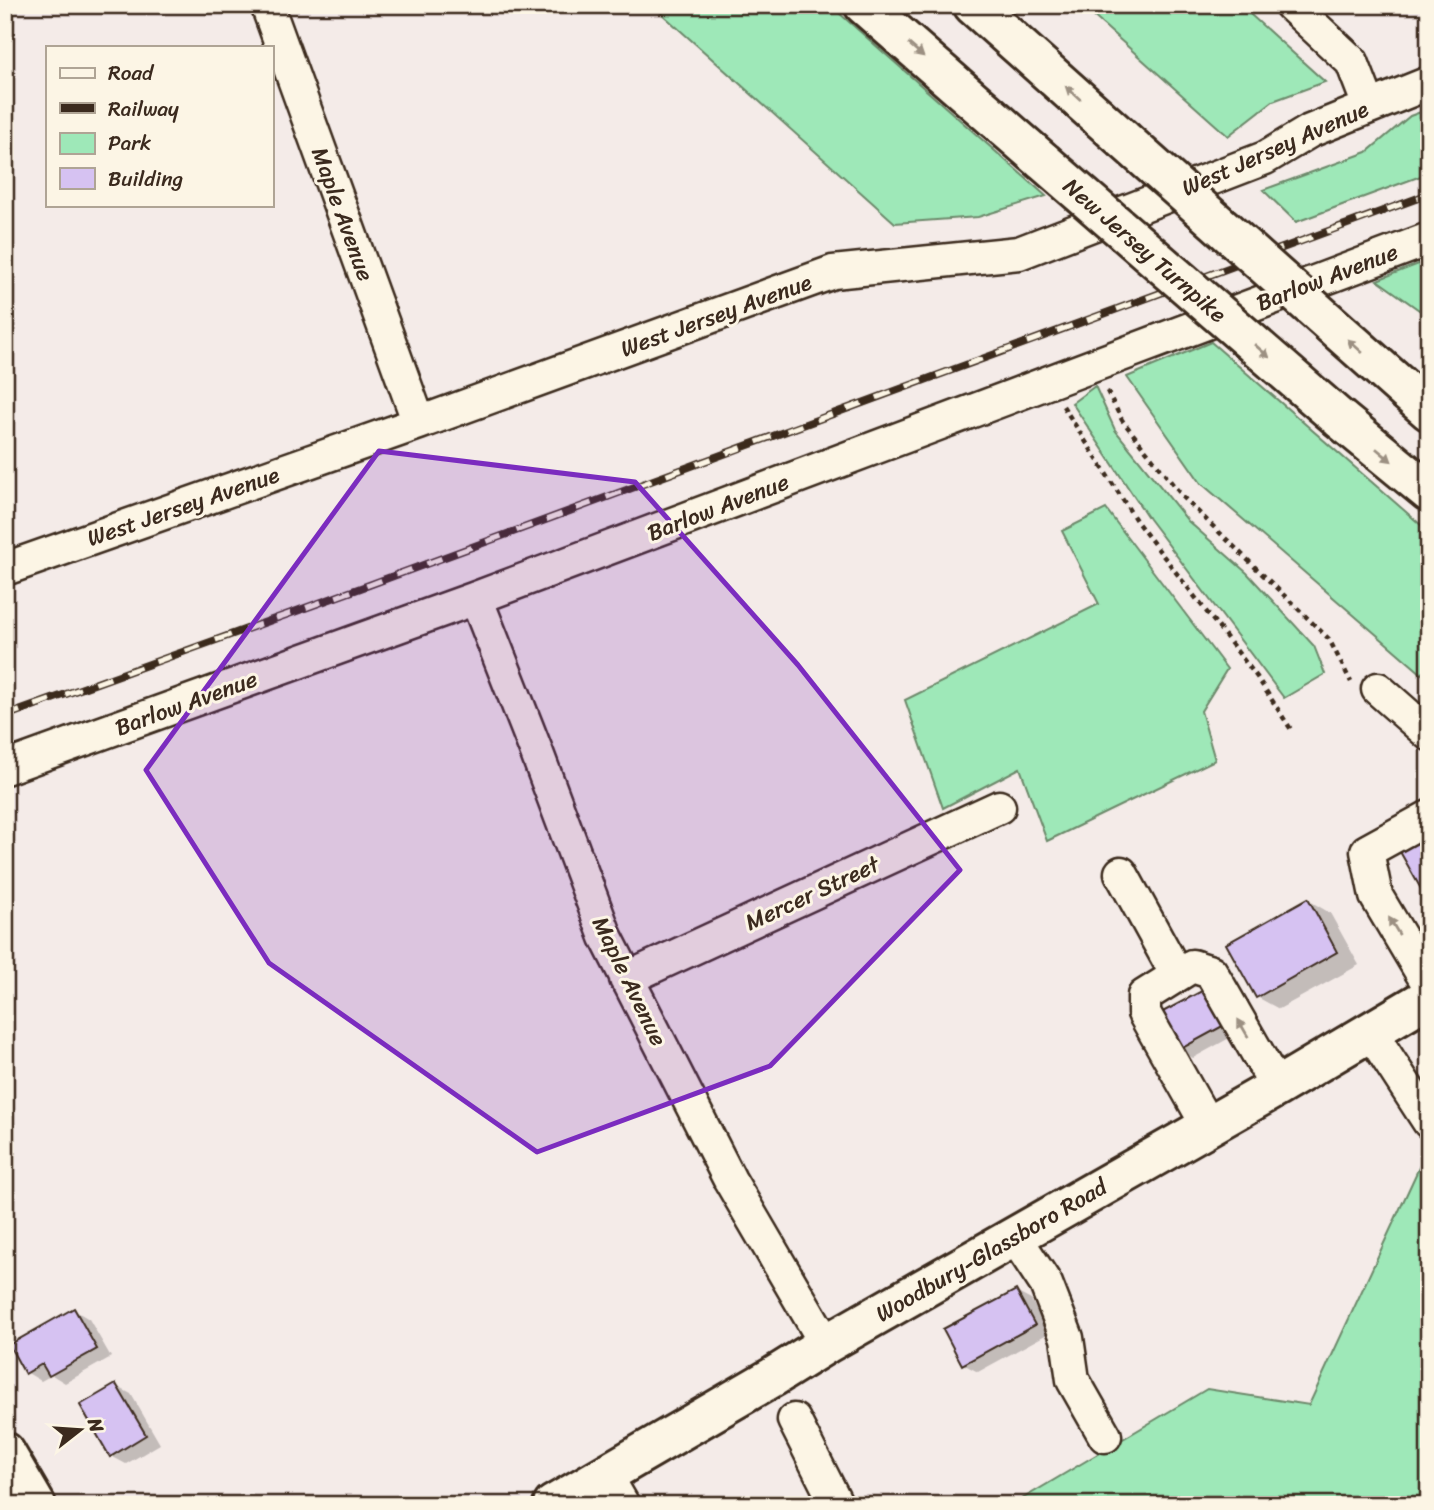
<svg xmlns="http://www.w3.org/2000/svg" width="1434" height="1510" font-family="Sriracha,sans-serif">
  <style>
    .green { fill: #9ee8b8; stroke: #6c896b; stroke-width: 2 }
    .shadow { fill: #0003 }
    .building { fill: #d6c2f2; stroke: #3b2a1e; stroke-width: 2 }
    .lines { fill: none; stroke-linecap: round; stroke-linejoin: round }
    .minor-casing { stroke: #3b2a1e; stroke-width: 37 }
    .major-casing { stroke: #3b2a1e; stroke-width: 44 }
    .highway-casing { stroke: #3b2a1e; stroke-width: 44 }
    .path { stroke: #3b2a1e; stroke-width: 4.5; stroke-dasharray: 5 5; stroke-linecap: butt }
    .minor { stroke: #fcf5e5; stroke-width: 32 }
    .major { stroke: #fcf5e5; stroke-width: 38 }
    .highway { stroke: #fcf5e5; stroke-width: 38 }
    .rail-casing { stroke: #3b2a1e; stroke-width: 8 }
    .rail { stroke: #fcf5e5; stroke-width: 5; stroke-dasharray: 16; stroke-linecap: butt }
    .highway-bridge-casing { stroke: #3b2a1e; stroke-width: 44; stroke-linecap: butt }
    .highway-bridge { stroke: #fcf5e5; stroke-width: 38 }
    .oneway { fill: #9c9082 }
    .marked { fill: #7b2cbf; fill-opacity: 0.2; stroke: #7b2cbf; stroke-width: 5; stroke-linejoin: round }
    .labels { text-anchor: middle; stroke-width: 6; stroke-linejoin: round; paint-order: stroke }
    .street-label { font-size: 23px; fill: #3b2a1e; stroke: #fcf5e5 }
  </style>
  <rect width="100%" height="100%" fill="#f4ebe8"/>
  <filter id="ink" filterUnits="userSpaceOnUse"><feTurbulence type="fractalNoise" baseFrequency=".0143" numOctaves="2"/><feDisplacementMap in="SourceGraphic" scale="14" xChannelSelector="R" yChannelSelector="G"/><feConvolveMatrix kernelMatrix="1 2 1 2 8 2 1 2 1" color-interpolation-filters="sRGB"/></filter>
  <g filter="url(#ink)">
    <path class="green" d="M652,5H830L1046,196L978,217L895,223Z
      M1081,5H1240L1325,82L1273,101L1228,136Z
      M1429,109V173L1296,222L1263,190L1367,152L1410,116Z
      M1429,260V317L1377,280Z
      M1211,342L1429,532V680L1201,483L1127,377Z
      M1095,386L1115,430L1188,521L1247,573L1314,646L1325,674L1284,698L1149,519L1072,403Z
      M1106,509L1227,669L1201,711L1215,760L1047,841L1020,768L943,808L905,700L1099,604L1062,531Z
      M1429,1146V1505H1012L1207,1389L1309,1405Z"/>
    <path class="shadow" d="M1308,900L1330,913L1359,965L1279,1009L1257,997Z
      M1225,997L1244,1030L1193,1058L1178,1049Z
      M1016,1292L1031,1300L1049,1333L978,1372L963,1364Z
      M74,1310L89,1319L111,1357L65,1383L52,1375L41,1381L26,1372Z
      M116,1386L131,1394L160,1444L126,1464L111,1456Z"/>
    <path class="building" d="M1429,834V903L1399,850Z
      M1308,898L1337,952L1256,998L1226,944Z
      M1211,986L1230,1022L1177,1051L1157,1015Z
      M1016,1290L1035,1325L962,1365L943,1329Z
      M74,1308L97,1349L49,1376L42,1364L25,1374L9,1345Z
      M116,1384L146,1435L110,1457L80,1405Z"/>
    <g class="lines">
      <g class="minor-casing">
        <path id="minor" d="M267,5L419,423
          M1291,5L1352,62L1369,106
          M5,569L419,423L833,272L1019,253L1265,158L1310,131L1429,83
          M476,598L535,748L606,937L730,1180L826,1344
          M1378,689L1429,734
          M5,768L476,598L1429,239
          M1429,817L1367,851L1376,896L1429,985
          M1121,873L1177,975
          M626,979L999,807
          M1370,1031L1429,1122
          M1208,1126L1144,1013V996L1192,966L1211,972L1277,1087
          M1015,1237L1046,1284L1067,1338L1073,1380L1105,1436
          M794,1420L837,1505
          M605,1474L623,1505"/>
      </g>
      <g class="major-casing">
        <path id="major" d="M5,1452L36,1505
          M553,1505L773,1377L826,1344L1277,1087L1429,997"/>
      </g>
      <g class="highway-casing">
        <path id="highway" d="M864,5L1044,162
          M973,5L1123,139
          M1406,391L1429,411
          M1340,419L1429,492"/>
      </g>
      <path class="path" d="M1107,391L1122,420L1183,497L1329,639L1351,682
        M1063,406L1137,522L1257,677L1292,731"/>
      <use href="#minor" class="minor"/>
      <use href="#major" class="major"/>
      <use href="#highway" class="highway"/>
      <g class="rail-casing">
        <path id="rail" d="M5,716L369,585L1429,194"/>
      </g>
      <use href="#rail" class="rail"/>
      <g class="highway-bridge-casing">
        <path id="highway-bridge" d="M1123,139L1406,391
          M1044,162L1340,419"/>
      </g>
      <use href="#highway-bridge" class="highway-bridge"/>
    </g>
    <defs><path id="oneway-solid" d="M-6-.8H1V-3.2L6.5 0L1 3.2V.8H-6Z" transform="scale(1.75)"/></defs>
    <g class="oneway">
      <use href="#oneway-solid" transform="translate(916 50) rotate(41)"/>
      <use href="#oneway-solid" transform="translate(1073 93) rotate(-138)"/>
      <use href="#oneway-solid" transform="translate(1355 346) rotate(-138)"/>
      <use href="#oneway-solid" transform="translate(1262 351) rotate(41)"/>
      <use href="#oneway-solid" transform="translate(1384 455) rotate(40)"/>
      <use href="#oneway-solid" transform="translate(1394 926) rotate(-121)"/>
      <use href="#oneway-solid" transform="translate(1243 1028) rotate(-120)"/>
    </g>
  </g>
  <path class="marked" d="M379,451L635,482L798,665L960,870L770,1066L537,1152L269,963L146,770Z"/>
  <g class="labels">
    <g class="street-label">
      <text transform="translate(1275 148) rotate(-24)" y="8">West Jersey Avenue</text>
      <text transform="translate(343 214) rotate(70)" y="8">Maple Avenue</text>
      <text transform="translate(1145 250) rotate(41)" y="8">New Jersey Turnpike</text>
      <text transform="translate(1327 277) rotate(-21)" y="8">Barlow Avenue</text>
      <text transform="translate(716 315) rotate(-20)" y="8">West Jersey Avenue</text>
      <text transform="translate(183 506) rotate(-19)" y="8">West Jersey Avenue</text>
      <text transform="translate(718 507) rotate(-21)" y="8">Barlow Avenue</text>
      <text transform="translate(186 703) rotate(-20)" y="8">Barlow Avenue</text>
      <text transform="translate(812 893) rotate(-25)" y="8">Mercer Street</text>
      <text transform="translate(630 981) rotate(64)" y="8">Maple Avenue</text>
      <text transform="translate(991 1250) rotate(-30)" y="8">Woodbury-Glassboro Road</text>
    </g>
  </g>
  <rect width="1434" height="1510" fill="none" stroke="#fcf5e5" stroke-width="28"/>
  <rect x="14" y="14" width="1406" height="1482" fill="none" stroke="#3b2a1e" stroke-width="2.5" filter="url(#ink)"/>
  <rect x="46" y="46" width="228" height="161" fill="#fcf5e5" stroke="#afa495" stroke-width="2"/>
  <rect x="60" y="68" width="35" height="10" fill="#fcf5e5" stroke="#afa495" stroke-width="2"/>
  <text x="108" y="80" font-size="21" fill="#3b2a1e">Road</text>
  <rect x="60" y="103" width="35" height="10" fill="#3b2a1e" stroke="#afa495" stroke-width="2"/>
  <text x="108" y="116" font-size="21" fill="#3b2a1e">Railway</text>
  <rect x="60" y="133" width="35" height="21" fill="#9ee8b8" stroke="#afa495" stroke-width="2"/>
  <text x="108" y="150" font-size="21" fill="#3b2a1e">Park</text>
  <rect x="60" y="168" width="35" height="21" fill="#d6c2f2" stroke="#afa495" stroke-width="2"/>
  <text x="108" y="186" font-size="21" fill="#3b2a1e">Building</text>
  <g transform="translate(80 1430) rotate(73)" stroke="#fcf5e5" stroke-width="5" paint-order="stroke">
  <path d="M0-5L12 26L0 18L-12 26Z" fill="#3b2a1e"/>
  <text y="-10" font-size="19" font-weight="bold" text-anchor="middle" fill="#3b2a1e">N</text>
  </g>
</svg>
